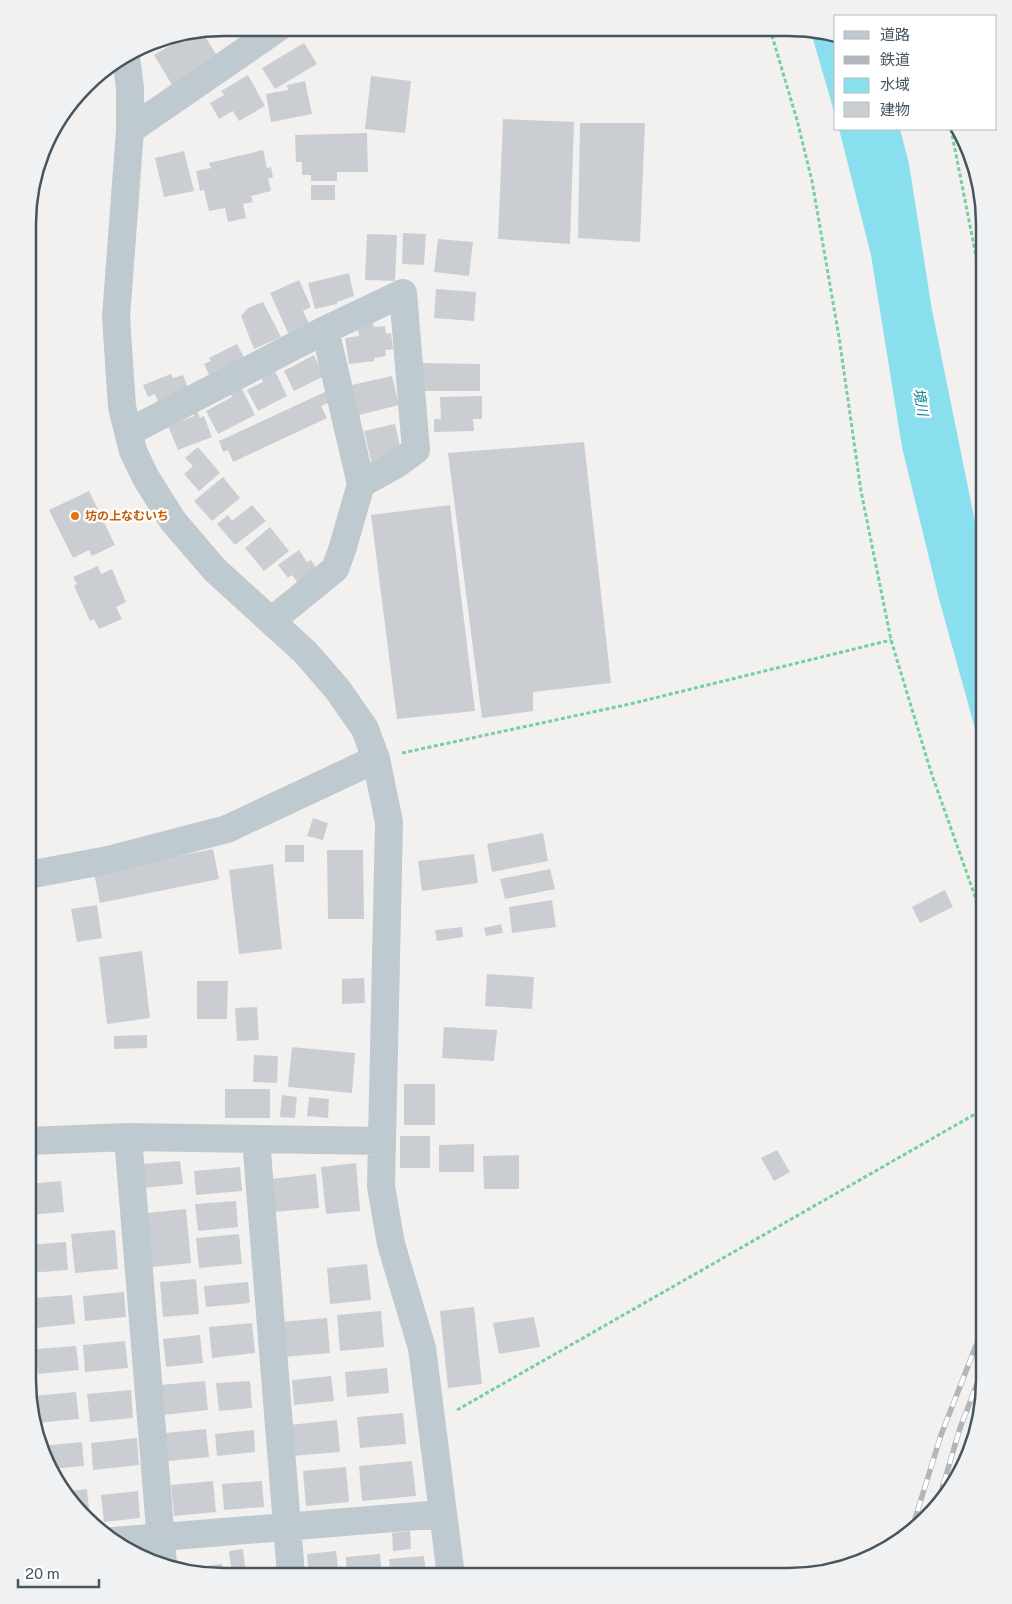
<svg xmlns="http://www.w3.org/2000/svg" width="1012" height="1604" font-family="'Public Sans','Noto Sans JP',sans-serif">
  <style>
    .water { fill: #8adfef }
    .building { fill: #caced3 }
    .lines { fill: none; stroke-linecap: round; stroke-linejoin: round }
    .path { stroke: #75d09e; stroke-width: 3; stroke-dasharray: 4 2.5; stroke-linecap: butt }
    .minor { stroke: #bec9d0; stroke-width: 28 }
    .rail-casing { stroke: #b2b6bb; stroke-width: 5.5 }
    .rail { stroke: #fff; stroke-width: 4; stroke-dasharray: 11; stroke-linecap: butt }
    .food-dot { fill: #e8710a; stroke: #fff; stroke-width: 2 }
    .labels { text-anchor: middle; stroke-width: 4.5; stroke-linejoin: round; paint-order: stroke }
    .food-label { font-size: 12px; font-weight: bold; fill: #c56008; stroke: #fff; text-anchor: start }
    .water-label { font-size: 14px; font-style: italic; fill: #0a7c91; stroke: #fff }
    .rim { fill: none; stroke: #47555f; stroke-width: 2.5 }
  </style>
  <rect width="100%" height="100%" fill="#f3f0f0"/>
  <path class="water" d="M810,29L836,35V118Z
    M839,129H900L909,164L932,310L984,566V761L939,599L902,447L871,255Z"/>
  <path class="building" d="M202,32L218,57L172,85L154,55L188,35Z
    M304,43L317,64L275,89L262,68Z
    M248,75L265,106L239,121L233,111L219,119L210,103L224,95L221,91Z
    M371,76L411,81L405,133L365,129Z
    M305,81L312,114L271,122L266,94L288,90L287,85Z
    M503,119L574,122L570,244L498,239Z
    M580,123H645L640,242L578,238Z
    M367,133L368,172H337V181H311V175H302V162H296L295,135Z
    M263,150L267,168L271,167L273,177L268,179L271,191L251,196L253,202L243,204L246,218L228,222L225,208L209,211L204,190L200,191L196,171L211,168L209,163Z
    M184,151L194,191L164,197L155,158Z
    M311,185H335V200H311Z
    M403,233L426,234L424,265L402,264Z
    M367,234L397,235L395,281L365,280Z
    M438,239L473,242L469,276L434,272Z
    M349,273L354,296L337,302V304L315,309L308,283Z
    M299,280L311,307L303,311L309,323L288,333L270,293Z
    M436,289L476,292L474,321L434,318Z
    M263,302L281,337L254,349L241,316L248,308Z
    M373,323L374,327L385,326L386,334L391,333L393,349L385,350L386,356L374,358V361L349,364L345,338L359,336L357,324Z
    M237,344L245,359L210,377L204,364L211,361L209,358Z
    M314,355L324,376L294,391L284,371Z
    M422,363L480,364V391H422Z
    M275,371L287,396L258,411L247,390L263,382L261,378Z
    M171,374L173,378L183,375L189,390L158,402L155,394L148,397L143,385Z
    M392,376L399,405L359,415L352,385Z
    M241,387L255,415L218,434L206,411L232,397L230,393Z
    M325,392L330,402L321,406L327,418L233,462L228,450L223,452L219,441Z
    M482,396V419H473L474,431L434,432V419H441L440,397Z
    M197,410L200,418L204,416L212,437L178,450L168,426L194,416L193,412Z
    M395,424L401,451L372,465L364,431Z
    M584,442L611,683L533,692V711L482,718L448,453Z
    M198,447L220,473L199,491L184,474L193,466L185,458Z
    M223,477L240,498L212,521L194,501Z
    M89,491L115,545L92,556L89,550L73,558L49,510Z
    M252,505L266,521L235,545L217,524L228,515L232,521Z
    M450,505L475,711L397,719L371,515Z
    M270,527L289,551L264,571L245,548Z
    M299,550L307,562L311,560L317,569L298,583L292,575L288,578L278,565Z
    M98,566L101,574L112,569L126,602L116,607L122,619L99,629L94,619L90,621L74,586L77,584L73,577Z
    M313,818L328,823L323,840L307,836Z
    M543,833L548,861L492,872L487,844Z
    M285,845H304V862H285Z
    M213,849L219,879L100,903L94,873Z
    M327,850H363L364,919H328Z
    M474,854L478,883L422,891L418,861Z
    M273,864L282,949L239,954L229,870Z
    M550,869L555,889L505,899L500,879Z
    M945,890L953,907L920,923L912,907Z
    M552,900L556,927L512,933L509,907Z
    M97,905L102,938L77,942L71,909Z
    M501,924L503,933L486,936L484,928Z
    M462,927L463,937L437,941L435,930Z
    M142,951L150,1018L107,1024L99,957Z
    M487,974L534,977L532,1009L485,1006Z
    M364,978L365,1003L342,1004V979Z
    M197,981H228L227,1019H197Z
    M257,1007L259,1040L237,1041L235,1008Z
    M444,1027L497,1030L494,1061L442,1058Z
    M147,1035V1048L114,1049V1036Z
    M292,1047L355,1053L352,1093L288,1087Z
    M254,1055L278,1056L277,1083L253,1082Z
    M404,1084H435V1125H404Z
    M225,1089H270V1118H225Z
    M282,1095L297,1097L295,1118L280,1117Z
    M309,1097L329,1099L328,1118L307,1116Z
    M400,1136H430V1168H400Z
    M474,1144V1172H439V1145Z
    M777,1150L790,1172L774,1181L761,1158Z
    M519,1155V1189H484L483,1156Z
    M180,1161L183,1184L144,1188L142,1164Z
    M356,1163L360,1211L326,1214L321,1167Z
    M240,1167L242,1191L196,1195L194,1171Z
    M316,1174L319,1208L274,1212L271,1179Z
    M61,1181L64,1212L28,1215V1184Z
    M236,1201L238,1227L198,1231L195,1204Z
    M186,1209L191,1263L152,1267L147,1213Z
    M115,1230L118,1269L75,1273L71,1234Z
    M239,1234L242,1264L199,1268L196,1238Z
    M66,1242L68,1270L30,1273L28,1245Z
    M367,1264L371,1300L330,1304L327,1268Z
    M196,1279L199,1314L163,1317L160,1282Z
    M248,1282L250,1303L206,1307L204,1286Z
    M124,1292L126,1317L85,1321L83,1296Z
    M72,1295L75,1324L35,1328L32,1298Z
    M474,1307L482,1384L448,1388L440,1311Z
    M381,1311L384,1347L340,1351L337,1315Z
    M534,1317L540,1347L499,1354L493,1323Z
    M327,1318L330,1353L283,1357L280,1322Z
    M252,1323L255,1353L212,1358L209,1327Z
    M200,1335L203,1363L166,1367L163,1339Z
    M125,1341L128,1368L85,1372L83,1345Z
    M76,1346L79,1370L38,1374L36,1349Z
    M387,1368L389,1393L347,1397L345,1372Z
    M331,1376L334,1401L294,1405L292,1380Z
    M205,1381L208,1410L163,1415L160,1385Z
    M250,1381L252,1408L219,1411L216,1383Z
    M131,1390L133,1418L90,1422L87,1394Z
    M76,1392L79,1419L36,1423L33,1396Z
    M403,1413L406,1444L360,1448L357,1417Z
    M337,1420L340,1452L292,1456L289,1425Z
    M206,1429L209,1457L168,1461L165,1433Z
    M254,1430L255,1452L217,1456L215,1434Z
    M137,1438L139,1465L93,1470L91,1443Z
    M82,1442L84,1466L50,1469L43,1455L41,1446Z
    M412,1461L416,1496L362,1501L359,1466Z
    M346,1467L349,1502L306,1506L303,1471Z
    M213,1481L216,1512L174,1516L171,1485Z
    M262,1481L264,1507L224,1510L222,1484Z
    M87,1489L90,1520H88L68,1500L64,1492Z
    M138,1491L140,1518L104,1522L101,1495Z
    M410,1531L411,1549L393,1551L392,1533Z
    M243,1549L245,1567L231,1568L229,1551Z
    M336,1551L339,1575H309L307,1554Z
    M380,1554L382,1575H347L346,1557Z
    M424,1556L426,1575H391L389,1559Z
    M222,1564L223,1575H199L176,1569Z"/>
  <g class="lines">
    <path class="path" d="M770,29L797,120L812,181L839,337L861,491L891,640L931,772L976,899L984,917
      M951,129L984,297
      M402,753L630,704L891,640
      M457,1410L984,1109"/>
    <path class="minor" d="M126,57L130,88V130L116,317L122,407L133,451L146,478L173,521L215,570L305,652L338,690L365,729L376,759L389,822L381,1186L391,1244L422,1348L451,1576
      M130,130L278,28
      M325,330L361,484
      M129,432L325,330L403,293L416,450L397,464L361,484L342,550L335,569L271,621
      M28,875L108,860L227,829L376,759
      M128,1137L163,1565
      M256,1139L291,1575
      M28,1141L128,1137L382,1141
      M113,1541L442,1514"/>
    <g class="rail-casing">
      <path id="rail" d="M937,1506L960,1428L984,1366
        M911,1532L941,1435L984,1325"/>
    </g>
    <use href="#rail" class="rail"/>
  </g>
  <circle class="food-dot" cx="75" cy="516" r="5"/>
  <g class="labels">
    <g class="food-label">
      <text x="85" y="520">坊の上なむいち</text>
    </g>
    <g class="water-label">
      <text transform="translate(921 402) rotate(80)" y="5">境川</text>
    </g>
  </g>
  <path d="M0 0H1012V1604H0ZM224 36H788A188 188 0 0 1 976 224V1380A188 188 0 0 1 788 1568H224A188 188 0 0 1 36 1380V224A188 188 0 0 1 224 36Z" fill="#f0f1f2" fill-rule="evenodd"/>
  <path class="rim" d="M224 36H788A188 188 0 0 1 976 224V1380A188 188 0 0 1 788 1568H224A188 188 0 0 1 36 1380V224A188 188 0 0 1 224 36Z"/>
  <rect x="834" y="15" width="162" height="115" fill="#ffffff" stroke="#b5bbbf"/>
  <rect x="844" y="31" width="25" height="8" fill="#bec9d0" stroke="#b5bbbf"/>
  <text x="880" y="40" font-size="15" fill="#47555f">道路</text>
  <rect x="844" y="56" width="25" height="8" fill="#b2b6bb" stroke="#b5bbbf"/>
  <text x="880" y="65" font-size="15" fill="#47555f">鉄道</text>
  <rect x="844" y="78" width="25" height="15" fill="#8adfef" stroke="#b5bbbf"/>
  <text x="880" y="90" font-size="15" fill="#47555f">水域</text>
  <rect x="844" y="102" width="25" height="15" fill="#caced3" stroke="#b5bbbf"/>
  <text x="880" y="115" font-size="15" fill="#47555f">建物</text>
  <path d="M18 1579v8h81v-8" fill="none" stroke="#47555f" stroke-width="2.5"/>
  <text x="25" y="1579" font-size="15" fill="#47555f" stroke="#ffffff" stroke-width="4" paint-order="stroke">20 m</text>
</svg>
